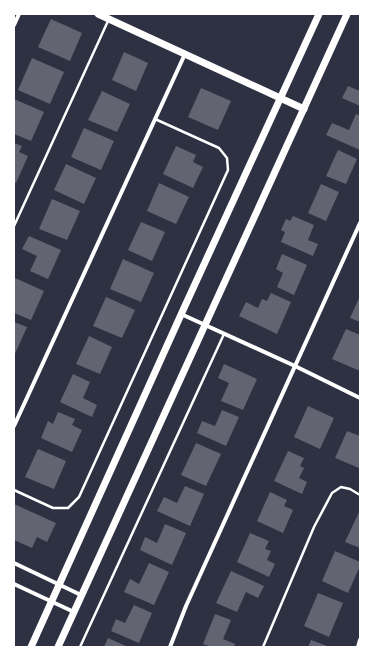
<svg xmlns="http://www.w3.org/2000/svg" width="374" height="661" font-family="Figtree,sans-serif">
  <style>
    .building { fill: #626471 }
    .lines { fill: none; stroke-linecap: round; stroke-linejoin: round }
    .service { stroke: #fff; stroke-width: 2.5 }
    .minor { stroke: #fff; stroke-width: 4 }
    .tertiary { stroke: #fff; stroke-width: 7 }
    .secondary { stroke: #fff; stroke-width: 7 }
  </style>
  <rect width="100%" height="100%" fill="#2d3142"/>
  <path class="building" d="M51,19L82,33L70,61L38,47Z
    M124,52L148,63L136,91L112,80Z
    M32,58L64,72L50,104L18,90Z
    M348,86L360,91V106L342,98Z
    M201,88L231,101L218,130L188,117Z
    M102,91L130,104L117,132L88,120Z
    M14,99L44,112L31,141L14,134Z
    M356,114L360,116V150L326,135L332,123L349,130Z
    M84,128L114,141L101,170L71,157Z
    M14,143L22,146L19,152L28,156L16,183L14,182Z
    M176,146L196,155L193,162L203,167L193,188L163,174Z
    M338,150L357,159L346,184L326,176Z
    M66,164L96,178L84,204L54,190Z
    M159,183L189,197L176,224L147,211Z
    M321,184L339,192L326,221L308,213Z
    M52,199L80,211L67,240L39,229Z
    M293,216L314,225L308,240L318,244L313,256L281,242L285,232L281,230L286,219L290,221Z
    M141,222L165,232L152,261L128,250Z
    M29,236L61,250L48,279L30,271L37,256L22,249Z
    M282,254L307,265L294,295L277,287L283,273L276,269Z
    M123,259L154,273L141,302L110,289Z
    M15,278L44,291L31,320L14,313Z
    M271,293L291,302L277,334L239,316L246,302L258,308L262,299L267,301Z
    M360,296V322L350,318Z
    M106,297L135,310L122,338L93,326Z
    M14,322L27,327L14,356Z
    M346,329L360,335V371L332,359Z
    M89,336L112,347L100,374L76,364Z
    M224,364L257,379L243,410L221,401L229,383L218,378Z
    M73,374L90,382L83,398L97,405L92,417L60,402Z
    M308,406L334,418L320,449L294,437Z
    M222,410L239,417L226,446L197,433L202,421L215,426Z
    M58,412L75,419L72,425L82,430L72,452L41,438L48,421L53,424Z
    M347,431L360,436L359,468L335,458Z
    M196,443L221,454L206,486L181,475Z
    M38,449L66,461L54,489L25,477Z
    M288,451L304,458L300,466L304,468L299,478L307,482L302,494L274,481Z
    M185,486L204,494L190,526L157,511L164,497L177,503Z
    M270,492L287,500L284,506L293,510L283,533L257,521Z
    M14,504L56,523L47,542L37,537L32,548L14,540Z
    M359,512H360V548L345,542Z
    M165,524L186,533L172,565L140,550L145,537L157,543Z
    M250,533L269,541L265,549L271,551L267,560L275,564L269,577L237,562Z
    M335,551L360,562V566L348,593L322,581Z
    M149,563L169,572L154,605L124,592L130,579L139,584Z
    M231,571L264,586L258,598L246,592L237,612L216,603Z
    M318,593L343,603L329,637L304,626Z
    M134,605L152,613L139,643L111,631L116,619L125,623Z
    M215,614L231,620L223,639L235,644L234,647H211L203,644Z
    M108,638L128,647H104Z
    M311,640L330,647H308Z"/>
  <g class="lines">
    <path class="service" d="M14,226L108,21
      M14,490L53,508H68L79,497L228,170L227,158L219,148L155,119
      M80,647L224,334
      M263,647L314,527L332,493L341,487L350,489L360,495"/>
    <path class="minor" d="M14,25L19,14
      M181,314L295,366L360,398
      M14,426L185,54
      M14,563L81,595
      M14,584L74,612
      M170,647L186,606L360,223
      M358,647L360,640"/>
    <path class="tertiary" d="M98,14L304,109"/>
    <path class="secondary" d="M31,647L184,308L319,14
      M58,647L347,14"/>
  </g>
  <rect width="374" height="661" fill="none" stroke="#ffffff" stroke-width="30"/>
</svg>
